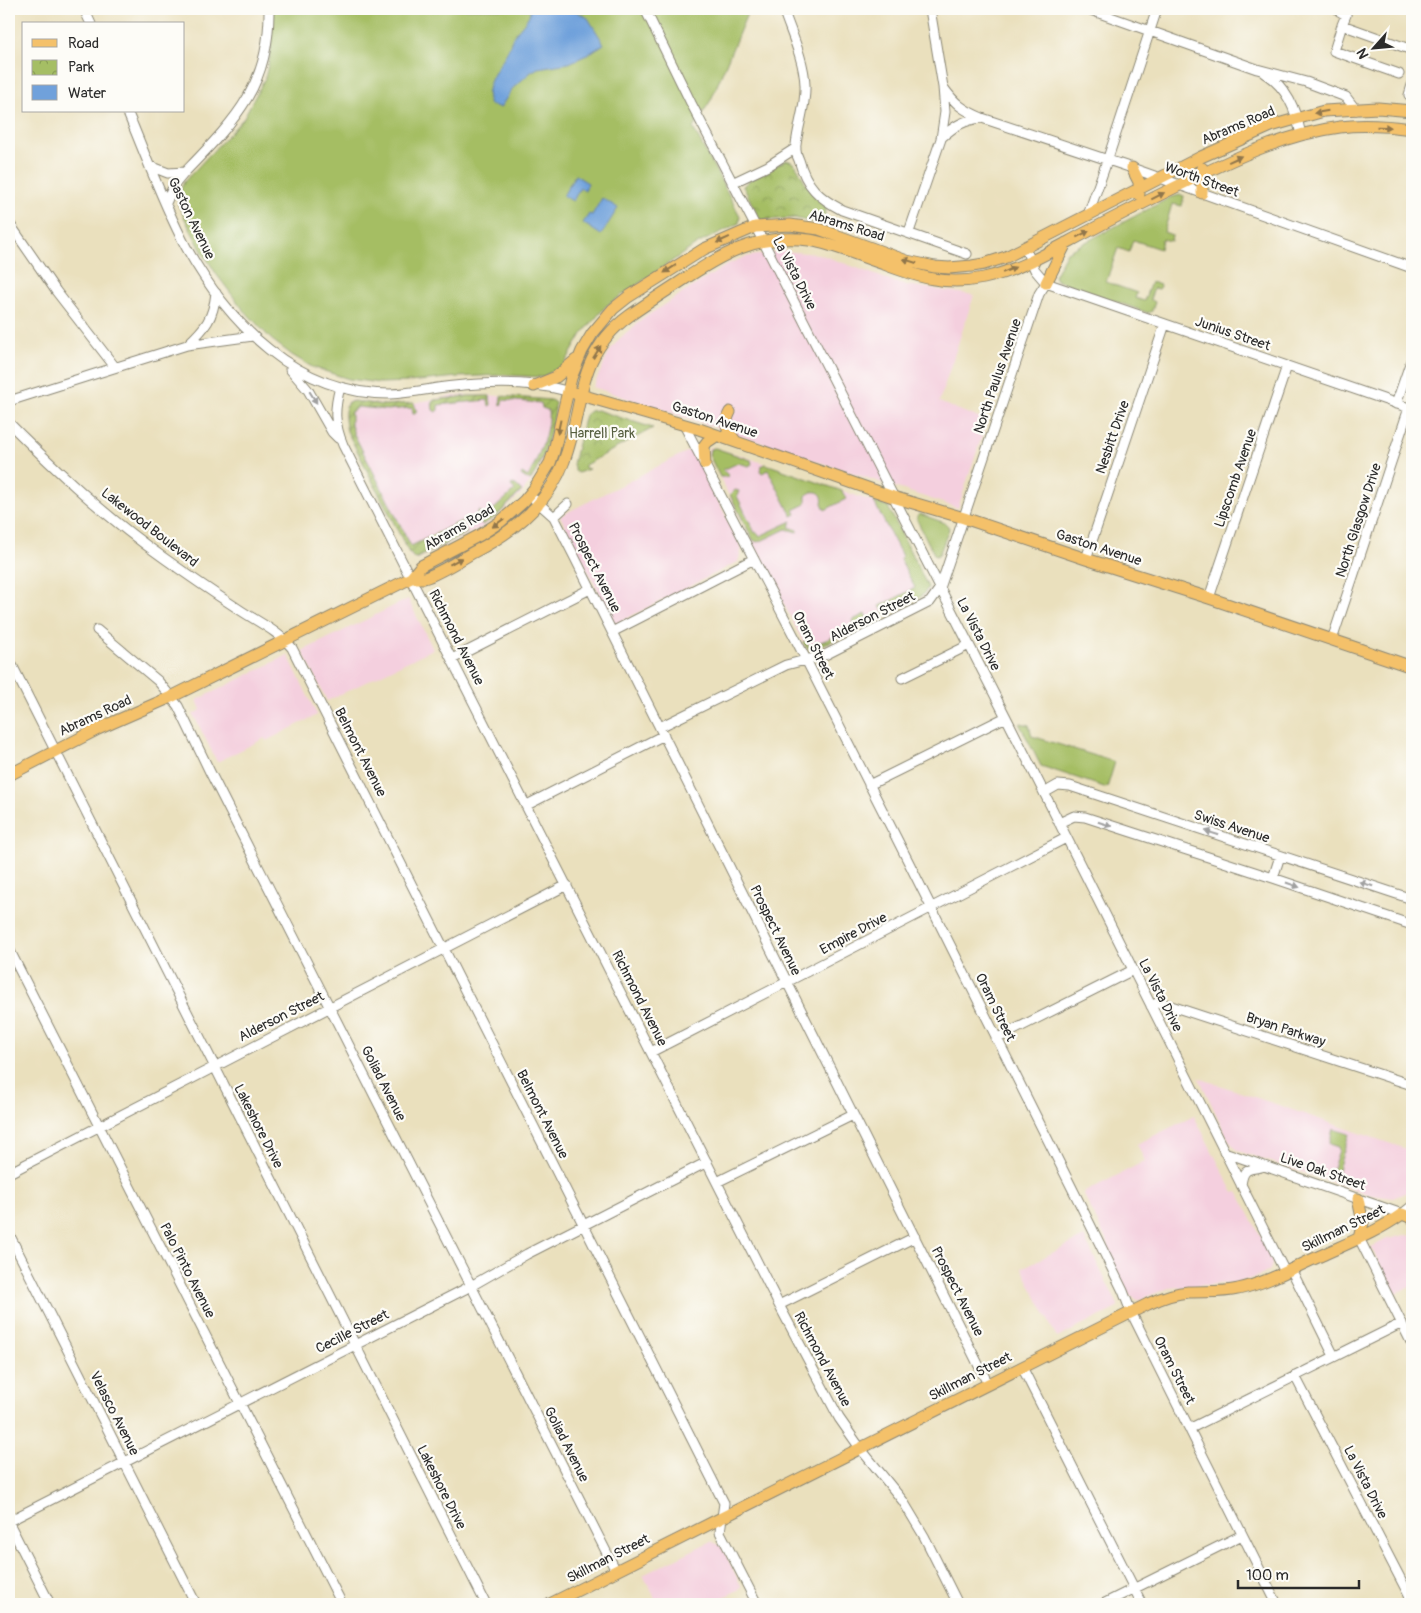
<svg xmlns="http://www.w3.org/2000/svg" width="1421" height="1613" font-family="Pangolin,sans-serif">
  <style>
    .built { fill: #f4cfde }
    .grass { fill: #a5be64; stroke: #687448 }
    .park { fill: url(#park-crowns); stroke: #687448 }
    .garden { fill: url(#garden-furrows); stroke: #687448 }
    .water { fill: #70a1db; stroke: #4e6683 }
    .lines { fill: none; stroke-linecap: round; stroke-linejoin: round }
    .minor-casing { stroke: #8a8674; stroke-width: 11 }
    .major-casing { stroke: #8a8674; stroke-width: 13 }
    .minor { stroke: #fff; stroke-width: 9 }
    .major { stroke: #f4c16b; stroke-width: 11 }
    .oneway { fill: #90764b }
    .oneway2 { fill: #a0a0a0 }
    .labels { text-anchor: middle; stroke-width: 4.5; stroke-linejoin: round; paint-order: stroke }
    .street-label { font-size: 14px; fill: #2b2b2b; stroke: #fdfcf7 }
    .park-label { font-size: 14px; fill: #565e3f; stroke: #fdfcf7 }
  </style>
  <defs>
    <pattern id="park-crowns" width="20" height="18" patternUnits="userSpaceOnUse" patternTransform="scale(1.25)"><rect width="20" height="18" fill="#a5be64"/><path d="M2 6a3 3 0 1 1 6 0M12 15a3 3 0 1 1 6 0" fill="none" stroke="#879b53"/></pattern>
    <pattern id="garden-furrows" width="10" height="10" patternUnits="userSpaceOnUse" patternTransform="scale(1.25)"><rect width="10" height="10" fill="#a5be64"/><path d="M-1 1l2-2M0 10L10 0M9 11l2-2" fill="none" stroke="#879b53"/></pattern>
  </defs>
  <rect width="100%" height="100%" fill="#fdfcf7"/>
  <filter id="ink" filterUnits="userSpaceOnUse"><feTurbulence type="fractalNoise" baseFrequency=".02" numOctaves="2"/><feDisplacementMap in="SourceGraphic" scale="10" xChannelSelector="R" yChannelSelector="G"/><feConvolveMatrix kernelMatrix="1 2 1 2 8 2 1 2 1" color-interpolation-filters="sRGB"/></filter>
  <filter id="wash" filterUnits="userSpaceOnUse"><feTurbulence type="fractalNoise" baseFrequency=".0096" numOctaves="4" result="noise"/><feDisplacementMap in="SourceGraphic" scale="20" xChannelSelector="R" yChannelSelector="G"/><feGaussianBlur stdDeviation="1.12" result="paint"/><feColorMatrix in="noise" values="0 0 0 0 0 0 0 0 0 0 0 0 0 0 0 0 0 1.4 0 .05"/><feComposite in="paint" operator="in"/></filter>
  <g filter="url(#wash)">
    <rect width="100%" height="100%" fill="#eae0bd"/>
    <path class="built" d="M781,251L819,254L900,284L974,295L939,402L987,421L958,508L593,387L611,349L620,338L645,317L730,263L745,257Z
      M468,395L505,396L552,401L555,404L556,409L550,443L544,459L530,483L521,494L499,515L483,527L418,559H414L411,557L347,431L344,416L346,404L348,401L351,400L384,404L413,403L451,396Z
      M710,447L740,455L888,507L928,588V591L923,595L830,643L809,649L805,646L708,454V449Z
      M692,449L742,548L738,562L615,624L560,516Z
      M408,599L433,649L327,701L302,651Z
      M288,655L317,715L266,741L265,738L217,762L193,714L201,710L197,700Z
      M1199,1078L1412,1151V1190L1393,1198L1371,1195L1238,1151L1229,1141Z
      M1194,1116L1234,1193L1238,1192L1272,1258V1264L1270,1270L1262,1275L1240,1282L1169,1288L1138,1300L1131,1297L1127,1292L1108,1254V1244L1083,1193L1145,1161L1137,1144Z
      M1405,1235L1412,1236V1285L1395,1294L1371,1247L1387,1239Z
      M1084,1237L1118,1305L1117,1308L1057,1338L1022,1268Z
      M711,1541L722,1547L742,1588L710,1604H658L643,1575Z"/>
    <path class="grass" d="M272,9H749L711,100L693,128L740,216L739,223L697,244L606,306L582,334L564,365L542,377L504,375L457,377L409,382L380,383L349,379L312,367L292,355L271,339L242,308L217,275L203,253L189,227L178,204V196L184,182L243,119L265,78L271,51Z
      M1181,195L1184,196L1182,206L1172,204L1164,232L1172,235L1171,241L1162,239L1160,249L1133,240L1129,252L1118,248L1106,282L1137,293L1135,298L1144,301L1151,282L1160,285L1159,289L1154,288L1150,299L1155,302L1152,311L1148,313L1056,280L1054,276L1067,252L1171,197Z
      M715,448L751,460L752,464L749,466L738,463L723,470L728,475L727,477H720L709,455L710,449Z
      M766,464L842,491L846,499L825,510L822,503C825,492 813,488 806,496V504L794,510L796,514L792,516L768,470L762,473L760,471L761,466Z
      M735,490L739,491L737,496L755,533L757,532L760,536L792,521L789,527L798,530L797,532L786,529L761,541L757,542L753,540L730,495Z
      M874,502L888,507L928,587C926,598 896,609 885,615L880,606L915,588L900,559L902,556Z
      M920,514L945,523L948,526L949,529L939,555L935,556L917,520V516Z
      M865,614L869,622L830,642L809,649L806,647L803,642L805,640L809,646L826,640L855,626L853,620Z
      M1021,723L1029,725L1032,736L1115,762L1107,788L1041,766L1020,725Z
      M1333,1129L1349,1134L1335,1179L1328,1176L1329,1170L1332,1171L1339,1150L1338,1147L1329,1144Z"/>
    <path class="park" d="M786,160C797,162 799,172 804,180C809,189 818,202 827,207L822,225L795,218L760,220L743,186L750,180Z
      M597,410L653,428L585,465V468L589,469L578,473L575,471L573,464L585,415L590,411Z"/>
    <path class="garden" d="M468,396H490L491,405L489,406L488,400L438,405V410L436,412L433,410L432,402L434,400Z
      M501,396L551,400L555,403C556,409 554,416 553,422C548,444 542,463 530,481L522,476L521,474L522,473L528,477C538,458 550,431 548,410L542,408L541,403L503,400L501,406L500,404Z
      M354,401L384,405L414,403L417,412L415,414H413L412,408L387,410L358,407L351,412V425L354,434L411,546L461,521L467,533L418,558H414L409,553L347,431C345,422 343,410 348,402Z
      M512,484L516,485L522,491L497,516L482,525L477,515L478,511H479L483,517L494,509L515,490L511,486Z"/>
    <path class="water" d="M530,9L574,10L588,18L604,44L587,55L569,63L538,68L531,72L513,88L500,108L493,105H490C481,88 499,67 507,52C510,46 511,40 515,34C520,26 531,18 530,9Z
      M575,175L588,183L585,191L580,188L573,201L563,196Z
      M602,198L618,208L601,235L583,223L589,214L592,215Z"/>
  </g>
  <g filter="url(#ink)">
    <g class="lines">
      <g class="minor-casing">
        <path id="minor" d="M84,9L91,24
          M645,9L691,103L763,241L1010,725L1285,1272
          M783,9C791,33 804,59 805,85C806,106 798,125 796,145C795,150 797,156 799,160C806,186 819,198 842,210L967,254
          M1088,9L1257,69L1306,82L1346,97L1356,110
          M1340,9L1339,11L1346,15L1342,25
          M1264,73C1287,87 1296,110 1301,135
          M1399,74L1334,51L1342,25L1412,50
          M943,87C955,104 963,110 982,118L1132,168L1412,268
          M1409,95L1412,85
          M127,111C146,156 163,204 186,247C229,324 296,394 390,394C412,393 433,388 454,386C491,382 532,381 567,391
          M941,138C954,126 964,120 982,118
          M150,166L168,173L185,172L174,185L166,203
          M185,172C235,120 270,86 269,9
          M732,183L768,166L796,148
          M1088,215L1107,161L1157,9
          M9,223L56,291L115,367
          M909,232L941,139L945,112L943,87L930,9
          M1025,248L1035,270L1046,283
          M1046,283L1412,409
          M187,345L253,336
          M290,369L308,390L332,432L338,438
          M340,387C334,410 334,423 343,445L779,1305L839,1418L860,1448L903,1501L924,1536L958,1604
          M9,401L187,345C206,327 213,319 216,293
          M1396,404L1412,358
          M9,423C57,471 108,519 164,558C189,576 214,593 240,610C258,622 278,631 292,648L724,1503L720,1532L757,1604
          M684,425L796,640L901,847L1081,1206L1123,1291L1131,1312L1277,1604
          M535,500L554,517L574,556L988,1384
          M554,517L568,504
          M1086,559L1165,324
          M1209,598L1287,366
          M97,630L158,681L171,697L178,706L210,772L616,1571
          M612,632L754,559
          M1332,640L1409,408
          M9,659L486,1604
          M452,659L590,589
          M902,678L969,645
          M660,727L786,665L825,655L930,602L940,588L1039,294L1046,283
          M869,785L1006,717
          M1044,793L1058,785L1070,786L1412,899
          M527,805L664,735
          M1059,823L1074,816L1085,817L1273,878L1412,925
          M1273,878L1280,856
          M9,949L342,1604
          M1151,1006L1159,1002L1412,1085
          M996,1039L1133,970
          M651,1052L1066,838
          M1224,1152L1402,1214L1412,1206
          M9,1173L567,885
          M717,1182L853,1115
          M1241,1185C1243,1169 1247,1169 1261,1167
          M9,1234L196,1604
          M1359,1238L1412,1344
          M1291,1269L1334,1356
          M779,1305L915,1237
          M1022,1367L1142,1604
          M1295,1376L1412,1601
          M1189,1429L1402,1323
          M9,1521L471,1286L527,1254L707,1162
          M9,1523L50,1604
          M1103,1604L1242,1535"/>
      </g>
      <g class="major-casing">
        <path id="major" d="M1132,168L1139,182V194
          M1202,168V193
          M1046,283L1066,243
          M534,386L556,377L576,360
          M574,393L699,429L893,497L964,518L1086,559L1209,598L1412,667
          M730,412C723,424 729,433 736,442
          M705,464L704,446L707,442L716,436
          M411,578L421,566L480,535L500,522L524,501L534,489L550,463L554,451L571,378L582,351L592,334L613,309L628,297L704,249L755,227L790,225L819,229L907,261L935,267L949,268L972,266L984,264L1006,257L1201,157L1271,126L1324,111L1378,108L1412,111
          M9,775L98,729L171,697L411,578C415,578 420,578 424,578C436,575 460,560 472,553C512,533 548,505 564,461C585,406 574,356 629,316C646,304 663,293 680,282C721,255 756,233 809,240C834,244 859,256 884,264C918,277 946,286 984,278C1021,270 1056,248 1089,231C1123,213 1157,196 1192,179C1239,156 1287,134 1340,127C1363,124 1389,126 1412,129
          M1358,1199L1363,1223L1359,1238
          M550,1604L1148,1304C1161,1298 1174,1293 1188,1292C1205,1291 1222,1293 1238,1289C1267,1283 1293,1268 1320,1256C1348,1243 1377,1232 1402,1214L1412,1218"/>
      </g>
      <use href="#minor" class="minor"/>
      <use href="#major" class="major"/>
    </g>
    <defs><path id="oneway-solid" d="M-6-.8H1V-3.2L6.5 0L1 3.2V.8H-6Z" transform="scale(1.25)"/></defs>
    <g class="oneway">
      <use href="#oneway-solid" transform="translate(1321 112) rotate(170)"/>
      <use href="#oneway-solid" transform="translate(1384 127) rotate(2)"/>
      <use href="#oneway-solid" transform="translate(1235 159) rotate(-25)"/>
      <use href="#oneway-solid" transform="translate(1158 196) rotate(-27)"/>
      <use href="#oneway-solid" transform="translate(1083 234) rotate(-27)"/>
      <use href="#oneway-solid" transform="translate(723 240) rotate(156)"/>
      <use href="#oneway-solid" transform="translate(910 261) rotate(-163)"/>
      <use href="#oneway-solid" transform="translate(670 269) rotate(147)"/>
      <use href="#oneway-solid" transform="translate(1009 270) rotate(-23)"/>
      <use href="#oneway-solid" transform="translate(597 352) rotate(-58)"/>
      <use href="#oneway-solid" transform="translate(559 427) rotate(102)"/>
      <use href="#oneway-solid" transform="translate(498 523) rotate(144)"/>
      <use href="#oneway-solid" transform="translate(456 561) rotate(-28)"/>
    </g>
    <g class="oneway2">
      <use href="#oneway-solid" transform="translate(313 397) rotate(58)"/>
      <use href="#oneway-solid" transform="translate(1105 824) rotate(18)"/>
      <use href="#oneway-solid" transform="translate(1212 833) rotate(-162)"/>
      <use href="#oneway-solid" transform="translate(1366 884) rotate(-162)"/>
      <use href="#oneway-solid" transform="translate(1293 885) rotate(19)"/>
    </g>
  </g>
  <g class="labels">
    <g class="street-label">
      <text transform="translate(1238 125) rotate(-23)" y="5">Abrams Road</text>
      <text transform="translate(1202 179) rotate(20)" y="5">Worth Street</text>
      <text transform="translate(192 218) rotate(64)" y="5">Gaston Avenue</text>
      <text transform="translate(847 225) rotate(17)" y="5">Abrams Road</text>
      <text transform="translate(795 273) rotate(63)" y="5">La Vista Drive</text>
      <text transform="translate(1233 333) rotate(19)" y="5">Junius Street</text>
      <text transform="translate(997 376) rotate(-71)" y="5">North Paulus Avenue</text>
      <text transform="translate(715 419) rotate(18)" y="5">Gaston Avenue</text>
      <text transform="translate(1112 437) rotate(-71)" y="5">Nesbitt Drive</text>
      <text transform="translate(1235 478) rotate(-71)" y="5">Lipscomb Avenue</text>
      <text transform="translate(1358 520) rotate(-72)" y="5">North Glasgow Drive</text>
      <text transform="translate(150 527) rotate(38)" y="5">Lakewood Boulevard</text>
      <text transform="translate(459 527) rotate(-30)" y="5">Abrams Road</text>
      <text transform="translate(1099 547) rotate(18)" y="5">Gaston Avenue</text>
      <text transform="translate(595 567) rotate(63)" y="5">Prospect Avenue</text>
      <text transform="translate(872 616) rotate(-27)" y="5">Alderson Street</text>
      <text transform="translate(979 634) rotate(63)" y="5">La Vista Drive</text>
      <text transform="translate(457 637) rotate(63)" y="5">Richmond Avenue</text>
      <text transform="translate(814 645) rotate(63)" y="5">Oram Street</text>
      <text transform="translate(95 715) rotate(-25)" y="5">Abrams Road</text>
      <text transform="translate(361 752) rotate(63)" y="5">Belmont Avenue</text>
      <text transform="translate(1232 826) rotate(18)" y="5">Swiss Avenue</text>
      <text transform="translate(776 930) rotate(64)" y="5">Prospect Avenue</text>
      <text transform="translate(853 933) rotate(-28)" y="5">Empire Drive</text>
      <text transform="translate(1161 995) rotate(63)" y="5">La Vista Drive</text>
      <text transform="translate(640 998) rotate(63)" y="5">Richmond Avenue</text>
      <text transform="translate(996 1007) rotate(64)" y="5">Oram Street</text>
      <text transform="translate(281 1016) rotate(-27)" y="5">Alderson Street</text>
      <text transform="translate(1286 1029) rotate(18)" y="5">Bryan Parkway</text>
      <text transform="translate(384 1083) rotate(63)" y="5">Goliad Avenue</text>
      <text transform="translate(543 1114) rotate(63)" y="5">Belmont Avenue</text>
      <text transform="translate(259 1126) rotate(63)" y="5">Lakeshore Drive</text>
      <text transform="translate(1323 1171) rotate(19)" y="5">Live Oak Street</text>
      <text transform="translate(1343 1228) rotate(-26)" y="5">Skillman Street</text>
      <text transform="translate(188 1270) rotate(63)" y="5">Palo Pinto Avenue</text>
      <text transform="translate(958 1291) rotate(63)" y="5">Prospect Avenue</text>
      <text transform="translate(352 1331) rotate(-27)" y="5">Cecille Street</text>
      <text transform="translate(823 1359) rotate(62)" y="5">Richmond Avenue</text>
      <text transform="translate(1175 1370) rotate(63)" y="5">Oram Street</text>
      <text transform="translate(970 1376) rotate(-27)" y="5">Skillman Street</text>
      <text transform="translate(115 1413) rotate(63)" y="5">Velasco Avenue</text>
      <text transform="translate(567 1444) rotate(63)" y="5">Goliad Avenue</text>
      <text transform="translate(1366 1482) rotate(63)" y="5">La Vista Drive</text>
      <text transform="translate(442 1487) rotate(63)" y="5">Lakeshore Drive</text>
      <text transform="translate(608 1558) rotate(-27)" y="5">Skillman Street</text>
    </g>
    <g class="park-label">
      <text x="602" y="438">Harrell Park</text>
    </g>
  </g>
  <rect width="1421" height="1613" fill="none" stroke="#fdfcf7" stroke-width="30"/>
  <rect x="22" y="22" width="162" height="90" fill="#fdfcf7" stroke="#a9a8a5"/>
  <rect x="32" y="39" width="25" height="8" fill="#f4c16b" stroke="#a9a8a5"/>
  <text x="68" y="48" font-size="15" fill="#2b2b2b">Road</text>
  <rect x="32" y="60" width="25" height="15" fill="url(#park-crowns)" stroke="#a9a8a5"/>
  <text x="68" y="72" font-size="15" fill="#2b2b2b">Park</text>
  <rect x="32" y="85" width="25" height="15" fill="#70a1db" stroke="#a9a8a5"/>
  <text x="68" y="98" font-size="15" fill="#2b2b2b">Water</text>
  <g transform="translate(1374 48) rotate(243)" stroke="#fdfcf7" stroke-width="4" paint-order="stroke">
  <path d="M0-4L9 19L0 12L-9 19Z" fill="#2b2b2b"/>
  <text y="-8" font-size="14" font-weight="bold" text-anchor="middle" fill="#2b2b2b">N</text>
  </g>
  <path d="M1238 1580v8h121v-8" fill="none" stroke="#2b2b2b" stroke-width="2.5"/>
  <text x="1246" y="1580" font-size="15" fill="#2b2b2b" stroke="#fdfcf7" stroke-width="4" paint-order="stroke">100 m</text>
</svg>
